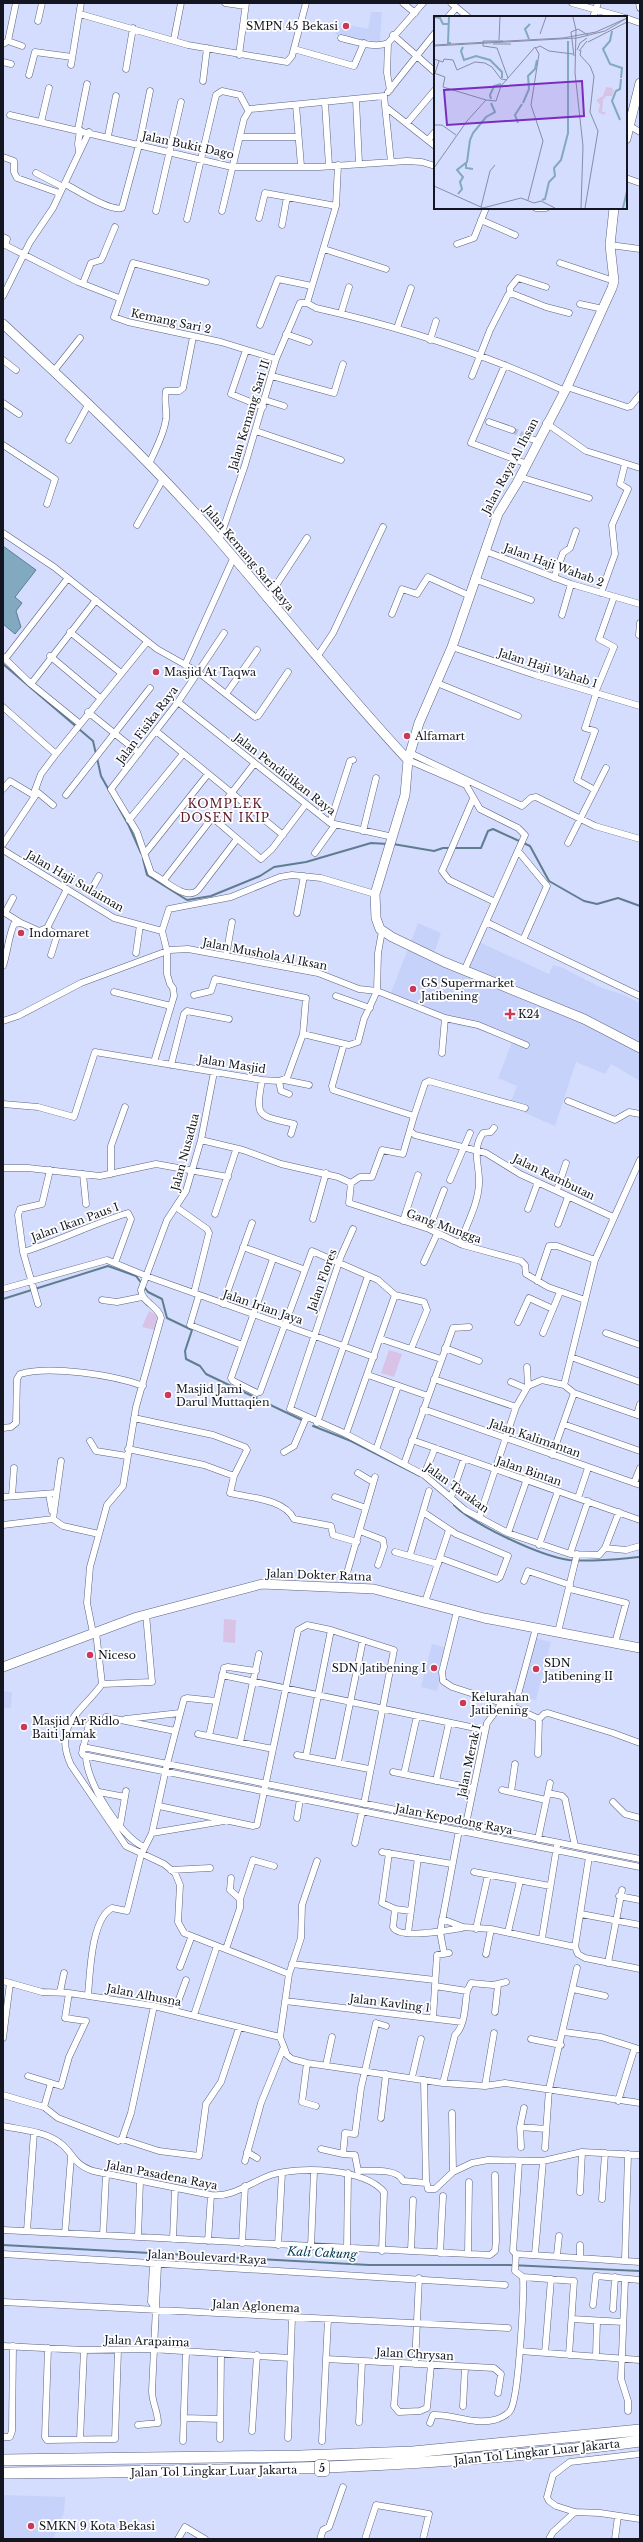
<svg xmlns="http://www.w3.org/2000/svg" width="643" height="2542" font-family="'Libre Baskerville',serif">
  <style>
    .built { fill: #c6d2f9 }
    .green { fill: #d8c3e6 }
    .water { fill: #81a9bf; stroke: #607d90 }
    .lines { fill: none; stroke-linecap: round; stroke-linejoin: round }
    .stream { stroke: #607d90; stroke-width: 2 }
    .street-tunnel { stroke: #b7bfdd; stroke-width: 6; stroke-dasharray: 6 3; stroke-linecap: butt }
    .street-casing { stroke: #5b637f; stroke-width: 7 }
    .secondary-casing { stroke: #5b637f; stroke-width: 10 }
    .highway-casing { stroke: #5b637f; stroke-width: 12 }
    .street { stroke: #fff; stroke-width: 6 }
    .secondary { stroke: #fff; stroke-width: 9 }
    .highway { stroke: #fff; stroke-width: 11 }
    .poi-dot { fill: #ca3a58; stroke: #fff; stroke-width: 1.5 }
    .labels { text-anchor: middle; stroke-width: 3.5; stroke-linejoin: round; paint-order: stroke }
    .shield { fill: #fff; stroke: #5a5c64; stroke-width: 1 }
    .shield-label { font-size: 10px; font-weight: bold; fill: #131621 }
    .poi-label { font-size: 11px; fill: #131621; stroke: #fff; text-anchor: start }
    .street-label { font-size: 11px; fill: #131621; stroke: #fff }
    .neighbourhood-label { font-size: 12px; letter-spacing: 1px; fill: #621d2a; stroke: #fff }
    .water-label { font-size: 12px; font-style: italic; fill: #053e55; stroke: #fff }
    .inset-river { fill: none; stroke: #81a9bf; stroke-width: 2 }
    .inset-road { fill: none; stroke: #878da6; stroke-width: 1 }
    .view { fill: #7b2cbf; fill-opacity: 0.15; stroke: #7b2cbf; stroke-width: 2 }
    .inset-edge { fill: none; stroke: #131621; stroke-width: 2 }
  </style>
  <rect width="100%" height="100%" fill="#d4ddfe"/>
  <path class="built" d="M371,12H382L380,42L335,35L340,23L368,29Z
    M418,923L441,933L434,953L461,969L477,941L549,974L553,965L563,968L602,988L624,995L640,1003V1081L611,1064L605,1074L576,1062L555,1126L509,1106L517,1086L498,1078L512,1042L476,1029L445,1023L390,995Z
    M535,1638L551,1642L536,1700L520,1696Z
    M432,1644L447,1648L437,1691L421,1687Z
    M3,1691L12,1692L11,1708H3Z
    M3,2495L65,2497L64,2512L53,2539H3Z"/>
  <path class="green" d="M149,1311L157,1315L155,1330L142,1327Z
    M389,1350L402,1354L394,1377L381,1373Z
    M224,1619L236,1620L235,1643L223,1642Z"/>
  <path class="water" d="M3,546L36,570L15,597L22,603L16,611L21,627L15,634L3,624Z"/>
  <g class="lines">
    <path class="stream" d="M3,664L93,741L96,754
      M97,758L101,776L129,826L141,853
      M393,844L434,851L443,848H481L488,831L493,829L530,846L549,881L584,901L597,904L618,898L640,906
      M143,859L147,875L187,900L211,896L260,876L274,867L306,862L371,843L388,844
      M3,1299L108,1266L136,1276L148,1292L162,1299L167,1318L192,1330L185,1351L186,1359L200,1366L206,1374L304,1421
      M313,1426L351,1441L420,1476
      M454,1505C474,1525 540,1556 569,1560C592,1562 617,1559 640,1557
      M3,2245L369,2265H510L640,2271"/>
    <path class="street-tunnel" d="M512,430L529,438
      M343,1587L347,1573"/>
    <g class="street-casing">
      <path id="street" d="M225,3L245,6
        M403,3L415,13
        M451,3L468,17
        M572,3L622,17
        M639,3L640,8
        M80,14L188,45L287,62L292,56L306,3
        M448,17L456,8
        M593,17L598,3
        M626,18L640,23
        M38,21L42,3
        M393,35L435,72
        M341,38C355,41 374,49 388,43
        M174,39L181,3
        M8,41L22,46
        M3,44L8,41L16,3
        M294,49L354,66L364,43
        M239,55L246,3
        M3,62L11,64
        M71,65L81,3
        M126,69L133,28
        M29,75L35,52L72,57
        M203,81L207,48
        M390,90L387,73L388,43L423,3
        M388,92L435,33
        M384,96L391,162
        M356,100L359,164
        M325,103L329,166
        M296,105L301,166
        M387,108L435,146
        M10,115L232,167H319L407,161L422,162L435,166
        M41,122L49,88
        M407,123L435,90
        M630,126L640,132
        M78,129L87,84
        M108,136L116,96
        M240,137H297
        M428,140L435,132
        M79,151L78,144L80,130
        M3,157L14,161V172L17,178L59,193
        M36,173L63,187
        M626,178L640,183
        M65,184C77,190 110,212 122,208L139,145L150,91
        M536,208H546
        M156,211L181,102
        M222,211L244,119L250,109L384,96
        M259,218L265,193L336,206
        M187,219L216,95L222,91L240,95L248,110
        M481,220L515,235
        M282,225L287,197
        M3,237L7,239L5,245L78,282L119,298
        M457,244L474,238L486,208
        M610,245L640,249
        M324,249L386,269
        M560,263L614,281
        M206,282L133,263L114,317L128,322L221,342L276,359
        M83,283L91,263L101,260L103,256L115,227
        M510,293V288L518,278L546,287
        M3,296L30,242L53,208L89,132
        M307,303L336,206L338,165
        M580,304L603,309
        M341,313L349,287
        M260,325L278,279L312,286
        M397,328L411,288
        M286,334L309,342
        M430,340L436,321
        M246,350L231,394L263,407
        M3,360L16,370
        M505,365L471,443L527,464
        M53,372L80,338
        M272,376L334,393L343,364
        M472,376L490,330L508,295L513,294L546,307L569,313
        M567,387L627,407L631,406L640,395
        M265,400L284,406
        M3,403L19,414
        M489,422L512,430
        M546,423L586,451L640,468
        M256,431L341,460
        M529,438L537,441
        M69,440L88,405
        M3,445L55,479L47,504
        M149,464C155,450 164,435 166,419C167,409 164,401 166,391H179L183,388L193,337
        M520,477L589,498
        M137,525L163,479
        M3,533L54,567L157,649L198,672L255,717L258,716L288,672
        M219,541L245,465L276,359L300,303H307L316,308C401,327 485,354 565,391
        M485,551L571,584L640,604
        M554,578L563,553L570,548L576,531
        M474,579L531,600
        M601,593L615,554L612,525L628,489L620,484L625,464
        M267,599L307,538
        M392,614L402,589L417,594L428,577L468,595
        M562,615L571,584
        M70,632L121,673
        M224,633L178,702L111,789L137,832L151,873C164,879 186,902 198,890L237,839
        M639,635L640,623
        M452,647L535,675L640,706
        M50,656L100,698
        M3,657L31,684L79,723
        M317,657L333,633L383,527
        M5,659L68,578
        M185,665L233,559
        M437,683L518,716
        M31,684L96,600
        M595,693L614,647L599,639L614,597
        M226,694L257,650
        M178,702L330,823L393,837
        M3,707L56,754
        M88,712L139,753
        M156,731L283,835
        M410,753L522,806L531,798L536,797L595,826L640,839
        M408,760L466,785L480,809L518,828L525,835L464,971
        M3,789L10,781L35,796
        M595,790L577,780L595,731L585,728L596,694
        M66,795L150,688
        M473,799L442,871L449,880L495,902
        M53,805L35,790L41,774L56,754L147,642
        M213,818L261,859L272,849L306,804
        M129,820L183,754
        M330,823L350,761L353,760
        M363,831L376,778
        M568,843L606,768
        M3,844L37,793
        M3,850L114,918L162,931
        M518,851L547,886L523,940
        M146,852L208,774
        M315,853L335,825
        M164,880L254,764
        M90,892L99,876
        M13,898L5,913L21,923
        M297,913L304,876
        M486,922L640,996
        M47,928L57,936L51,955
        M136,953L140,925
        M226,956L232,922
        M3,966C8,951 8,938 14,924L21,923L39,931L47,928L67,889
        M114,992L171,1006
        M194,995L211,991L215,979L306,998L303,1034
        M336,996L370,1008
        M3,1021L18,1016L81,983L170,950L188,949L318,973L359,989L377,991L445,1018L478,1025L526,1045
        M344,1044L332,1086L333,1090L414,1116L403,1154L382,1150L372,1177H360L351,1183
        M442,1053L445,1018
        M154,1062L174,996L173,988L170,984L167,974V951L162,931L169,909L231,897L280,877L292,875L321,878L375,894
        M171,1065L184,1014L187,1011L229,1019
        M262,1080C255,1119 258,1115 294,1124L291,1134
        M284,1080L309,1085
        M279,1081L281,1091L289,1094
        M568,1101L615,1120L629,1112L640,1114
        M3,1104L38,1107L74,1117L95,1052L262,1080L279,1081L287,1078L303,1034L349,1045L358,1042L364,1019L377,991L378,953L382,931
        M414,1116L425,1083L429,1081L525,1108
        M410,1131L415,1135L486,1153L520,1174L613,1217
        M201,1140L243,1150L281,1164L338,1177L351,1183
        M3,1168H28L100,1176L156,1164L228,1177
        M83,1174L86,1204
        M111,1174V1146L125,1107
        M450,1180L470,1133
        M351,1183L349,1203L429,1229L463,1245L521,1261L525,1265L526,1274L548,1287L585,1300
        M557,1190L566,1163
        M176,1207L207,1229L209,1233L194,1293
        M528,1209L538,1182
        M215,1214L236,1150
        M313,1219L326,1173
        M403,1221L418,1175
        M558,1224L568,1197
        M353,1229L341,1256L290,1409L346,1434L424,1475L465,1510L508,1533L570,1554L599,1555L605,1548L619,1512
        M429,1229L444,1190
        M460,1244C466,1225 478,1205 479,1184C480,1166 471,1150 483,1133L491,1132L494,1128
        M243,1247L303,1269
        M23,1252C59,1241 92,1224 128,1213L131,1219L115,1263
        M273,1259L231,1378L233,1381L257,1393L260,1392L312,1251L378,1280L395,1295L424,1302L427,1310L411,1349
        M424,1262L437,1234
        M537,1281L549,1246H557L595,1260
        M3,1289L107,1260L146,1276L374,1357
        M199,1295L190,1325L242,1345
        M102,1300L117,1302L142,1297
        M38,1304L23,1252L18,1215L20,1209L42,1204L50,1170
        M223,1304L252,1223
        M518,1322L529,1298L553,1309
        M543,1333L560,1292
        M606,1333L640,1345
        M381,1339L441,1359
        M445,1348L479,1361
        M571,1357L640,1382
        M527,1367L528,1386
        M368,1375L428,1396
        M434,1379L516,1407
        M511,1382L525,1388
        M564,1385L595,1260L640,1160
        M423,1409L640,1485
        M637,1415L640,1404
        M134,1418L213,1435L245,1447L247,1450L234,1476L230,1493C251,1498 284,1499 294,1519L331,1526L333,1535L357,1542
        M317,1423L368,1276
        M563,1424L640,1451
        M3,1428L11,1427L16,1423L17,1379L20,1374C49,1365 114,1375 143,1386
        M346,1434L395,1295
        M412,1440L640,1520
        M90,1441L96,1451L127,1456
        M128,1449L204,1465L234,1476
        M376,1450L398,1386
        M284,1452L294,1446L306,1418
        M552,1455L574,1393
        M404,1464L453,1328L469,1327
        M358,1473L373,1482
        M424,1475L435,1448
        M634,1483L640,1468
        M49,1494L52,1511
        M12,1496L14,1468
        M3,1497L56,1493
        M335,1497L366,1508
        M451,1497L464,1459
        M578,1498L588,1468
        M423,1512L456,1534L508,1556L500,1577L497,1579L440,1558
        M479,1518L516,1407L528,1386L542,1380L564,1385L574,1393L640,1416
        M53,1519L61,1461
        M3,1525L53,1519L63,1526L99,1534
        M360,1531L383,1540L384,1547L378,1565
        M508,1533L527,1479
        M539,1545L558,1491
        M605,1548L626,1550L640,1546
        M395,1552L438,1564
        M570,1554L588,1501
        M410,1555L429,1491
        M347,1573L375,1477
        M524,1581L528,1571L570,1585
        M570,1589L626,1603L615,1643
        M425,1602L449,1530
        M457,1611L442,1672L443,1681L452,1687L511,1706L517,1698L536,1628
        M96,1632L102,1684C83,1711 52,1724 71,1765L126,1846L164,1864L175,1873L180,1885L178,1922L184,1933L289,1974
        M558,1632L577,1554
        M93,1633L87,1603L90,1567L107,1505L123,1486L136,1407L161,1318C159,1306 142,1303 141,1290L167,1220L186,1191L201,1140L214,1072
        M222,1675L485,1730
        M102,1684L152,1682L146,1614
        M511,1706L539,1719L538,1754
        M106,1717L175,1731
        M126,1719L180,1713
        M539,1719L544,1714L548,1713L613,1733L640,1743
        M89,1724L82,1753L83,1755L640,1867
        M198,1734L273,1749
        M209,1736L224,1668L228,1667L256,1671
        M240,1742L259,1654
        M83,1747L640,1859
        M297,1755L369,1769
        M86,1756C86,1782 120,1836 144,1847
        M306,1756L331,1630
        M338,1762L363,1640
        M393,1772L472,1788
        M404,1774L417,1716
        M436,1781L449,1723
        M502,1790L546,1800
        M99,1792L125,1797
        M511,1792L515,1764
        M548,1793L562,1796L565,1799L575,1846
        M613,1802L625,1814L640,1818
        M159,1806L253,1826L257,1825L298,1630L307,1625L331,1630L394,1650L364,1804
        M297,1818L300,1799
        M466,1824L487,1723L502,1703
        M120,1826L126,1791
        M152,1833L224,1821
        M538,1839L550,1783
        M355,1843L362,1812
        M382,1852L452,1864
        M389,1853L382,1903L395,1909L411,1911
        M317,1861L302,1905L301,1938L289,1974L280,2037L287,2055L292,2059L307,2063L443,2083L485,2086L505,2083L640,2103
        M171,1870L210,1868
        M474,1872L550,1886
        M619,1896L640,1900
        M240,1899L253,1860L274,1866
        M395,1909L393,1927C399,1940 450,1930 462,1928
        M581,1914L640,1925
        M442,1919L463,1927L491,1929L575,1947
        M476,1929L488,1875
        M508,1932L520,1881
        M408,1933L418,1858
        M542,1938L557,1846
        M575,1947L589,1857
        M575,1947L578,1954L585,1958L640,1969
        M226,1949L240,1908V1899L230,1890L231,1878
        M444,1953L440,1932L459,1830
        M449,1953L437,1955L435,1986L467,1991L471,1983L493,1985L506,1982
        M486,1954L491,1929
        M608,1963L622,1890
        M292,1964L435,1980
        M180,1967L191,1938
        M3,1981L42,1992L69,1993L154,2006L280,2037
        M573,1989L605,1996
        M60,1992L64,1973
        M88,1995C90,1974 91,1919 112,1908L127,1911L141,1855L152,1833L167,1764L184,1699L187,1698L216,1701
        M285,2001L462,2022
        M175,2010L186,1980
        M495,2012L498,1985
        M194,2015L217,1946
        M433,2018L435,1986
        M564,2032L601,2037L636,2048
        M3,2038L10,1983
        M531,2039L561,2045
        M307,2063L302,2102L316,2106
        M326,2065L332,2037
        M28,2076L61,2086L69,2057L86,2021L65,2018L69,1993
        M412,2077L421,2039
        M424,2080L426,2180L428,2189H435L453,2172L472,2163L488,2160L543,2161L582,2152L640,2155
        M443,2083L455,2035C465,2026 465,2006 467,1991
        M485,2086L494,2033
        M3,2095L44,2107L58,2118L118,2141L122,2139L159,2151L199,2156L206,2104L221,2082L239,2028
        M618,2101L634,2050L640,2049
        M44,2107L51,2083
        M452,2113L453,2172
        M381,2118L386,2074
        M3,2126C21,2130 45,2131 60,2143C74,2153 71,2163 93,2171L211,2195C232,2198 251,2182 271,2175C299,2166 364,2168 384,2192L382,2251
        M520,2127L546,2129
        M122,2139L131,2113L154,2006
        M521,2147L520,2127L524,2108
        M545,2148L549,2089L577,1968
        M321,2149L343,2154L345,2133L355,2134L361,2088L376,2023L386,2026
        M247,2152L257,2158
        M343,2154L355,2155L358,2171C371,2171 398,2168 403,2181L426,2183
        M245,2161L261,2103L283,2049
        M519,2162L513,2251L516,2254L515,2271L523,2277L574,2281L569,2355
        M580,2192L582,2152
        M602,2199L605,2153
        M3,2230L490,2255L495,2251L496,2241L495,2175
        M27,2231L34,2132
        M65,2233L71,2157
        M103,2235L106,2175
        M138,2237L140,2181
        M173,2239L175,2188
        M208,2241L211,2195
        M242,2243L245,2186
        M278,2245L282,2173
        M311,2247L314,2171
        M347,2249L348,2173
        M411,2251L413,2200
        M440,2253L443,2196
        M3,2254L505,2285
        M468,2254L469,2182
        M516,2254L640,2262
        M535,2254L543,2161
        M557,2255L559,2236
        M580,2257V2245
        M625,2260L628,2154
        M153,2265L151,2302L154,2306
        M625,2280L621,2379L628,2401V2411
        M3,2302L508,2328
        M593,2305L596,2276L640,2280
        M613,2309L615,2277
        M572,2319L623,2322
        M3,2346L84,2350L152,2349L290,2358
        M48,2348L45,2437L47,2440L115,2439L118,2350
        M520,2351L640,2360
        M545,2353L551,2279
        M596,2356L597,2321
        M326,2359L494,2368L501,2374L498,2393
        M397,2363L394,2406L399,2412L420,2411L427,2408L431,2365
        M415,2364L419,2278
        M463,2406L465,2367
        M184,2418L220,2419
        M359,2422L362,2362
        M430,2423L433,2415C453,2414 473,2425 494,2420C499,2419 507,2415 510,2411C519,2399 524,2296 523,2277
        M138,2425L158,2423C158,2411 152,2403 152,2391L158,2265
        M252,2431L257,2355
        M3,2437H10L12,2431L13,2346
        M288,2438L292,2317
        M80,2439L84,2350
        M220,2439L221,2354
        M183,2441L186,2352
        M322,2441L328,2319
        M640,2454L570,2462L553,2475L547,2497L549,2501L556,2506L575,2512L600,2513L640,2519
        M178,2539L185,2527L205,2539
        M320,2539L323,2530L329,2527L343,2487
        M365,2539L376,2505L429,2514L423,2539
        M549,2539L553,2532L575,2512
        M615,2539L618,2516"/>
    </g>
    <g class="secondary-casing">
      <path id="secondary" d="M626,139L640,83
        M3,324C72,388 142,453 205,524C273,602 337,684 408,760L405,795L375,894L376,918L380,929L392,937L444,962L584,1019L640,1048
        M408,760L419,723L452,647L498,514L517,483L567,387L612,288L614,281L610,245L614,208
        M3,1667L137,1617L262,1584L374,1589L484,1618L640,1648"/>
    </g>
    <g class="highway-casing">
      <path id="highway" d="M3,2460L301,2456L413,2452L640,2430
        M3,2473C218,2471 427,2470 640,2441"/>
    </g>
    <use href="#street" class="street"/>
    <use href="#secondary" class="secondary"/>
    <use href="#highway" class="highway"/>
  </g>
  <g class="poi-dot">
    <circle cx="346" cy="26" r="4"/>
    <circle cx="156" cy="672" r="4"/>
    <circle cx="407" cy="736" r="4"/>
    <circle cx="21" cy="933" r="4"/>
    <circle cx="413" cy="989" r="4"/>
    <path d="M508 1008h4v4h4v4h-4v4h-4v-4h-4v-4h4z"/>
    <circle cx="168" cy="1395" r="4"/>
    <circle cx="90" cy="1655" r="4"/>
    <circle cx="434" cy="1668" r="4"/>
    <circle cx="536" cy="1669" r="4"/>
    <circle cx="463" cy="1703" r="4"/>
    <circle cx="24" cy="1727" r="4"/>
    <circle cx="31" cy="2526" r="4"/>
  </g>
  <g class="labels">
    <rect class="shield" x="315" y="2460" width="14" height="16" rx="3"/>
    <g class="shield-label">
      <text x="322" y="2472">5</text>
    </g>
    <g class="poi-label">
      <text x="338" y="30" text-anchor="end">SMPN 45 Bekasi</text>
      <text x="164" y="676">Masjid At Taqwa</text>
      <text x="415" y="740">Alfamart</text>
      <text x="29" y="937">Indomaret</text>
      <text x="421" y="987">GS Supermarket<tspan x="421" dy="13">Jatibening</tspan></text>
      <text x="518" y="1018">K24</text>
      <text x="176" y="1393">Masjid Jami<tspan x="176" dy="13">Darul Muttaqien</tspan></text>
      <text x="98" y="1659">Niceso</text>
      <text x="544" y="1667">SDN<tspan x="544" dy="13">Jatibening II</tspan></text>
      <text x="426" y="1672" text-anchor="end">SDN Jatibening I</text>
      <text x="471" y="1701">Kelurahan<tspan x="471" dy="13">Jatibening</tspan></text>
      <text x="32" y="1725">Masjid Ar Ridlo<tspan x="32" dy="13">Baiti Jamak</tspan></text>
      <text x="39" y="2530">SMKN 9 Kota Bekasi</text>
    </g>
    <g class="street-label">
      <text transform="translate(188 145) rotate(12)" y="4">Jalan Bukit Dago</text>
      <text transform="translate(171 321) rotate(12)" y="4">Kemang Sari 2</text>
      <text transform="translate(249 415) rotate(-73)" y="4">Jalan Kemang Sari II</text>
      <text transform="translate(510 466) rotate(-62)" y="4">Jalan Raya Al Ihsan</text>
      <text transform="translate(249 558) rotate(50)" y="4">Jalan Kemang Sari Raya</text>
      <text transform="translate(554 565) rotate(20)" y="4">Jalan Haji Wahab 2</text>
      <text transform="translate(548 668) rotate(18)" y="4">Jalan Haji Wahab 1</text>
      <text transform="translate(147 725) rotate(-53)" y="4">Jalan Fisika Raya</text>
      <text transform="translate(285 774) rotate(38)" y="4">Jalan Pendidikan Raya</text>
      <text transform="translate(75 881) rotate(30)" y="4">Jalan Haji Sulaiman</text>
      <text transform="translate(265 954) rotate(11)" y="4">Jalan Mushola Al Iksan</text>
      <text transform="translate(232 1064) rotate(9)" y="4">Jalan Masjid</text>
      <text transform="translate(185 1152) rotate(-75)" y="4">Jalan Nusadua</text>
      <text transform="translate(554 1177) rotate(26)" y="4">Jalan Rambutan</text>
      <text transform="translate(75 1222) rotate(-20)" y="4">Jalan Ikan Paus I</text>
      <text transform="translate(444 1226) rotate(20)" y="4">Gang Mungga</text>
      <text transform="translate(322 1280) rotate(-70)" y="4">Jalan Flores</text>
      <text transform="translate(263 1307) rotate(19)" y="4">Jalan Irian Jaya</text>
      <text transform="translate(535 1438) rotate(19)" y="4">Jalan Kalimantan</text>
      <text transform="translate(529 1471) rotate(19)" y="4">Jalan Bintan</text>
      <text transform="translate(457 1488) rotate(36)" y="4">Jalan Tarakan</text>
      <text transform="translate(319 1575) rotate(2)" y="4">Jalan Dokter Ratna</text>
      <text transform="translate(469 1761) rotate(-78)" y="4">Jalan Merak I</text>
      <text transform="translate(454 1819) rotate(11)" y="4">Jalan Kepodong Raya</text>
      <text transform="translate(144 1995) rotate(11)" y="4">Jalan Alhusna</text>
      <text transform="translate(390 2003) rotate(7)" y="4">Jalan Kavling 1</text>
      <text transform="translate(162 2175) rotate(11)" y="4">Jalan Pasadena Raya</text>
      <text transform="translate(207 2257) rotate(3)" y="4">Jalan Boulevard Raya</text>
      <text transform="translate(256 2306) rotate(3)" y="4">Jalan Aglonema</text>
      <text transform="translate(147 2341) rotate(2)" y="4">Jalan Arapaima</text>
      <text transform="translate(415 2354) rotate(3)" y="4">Jalan Chrysan</text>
      <text transform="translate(537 2452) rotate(-6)" y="4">Jalan Tol Lingkar Luar Jakarta</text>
      <text transform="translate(214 2471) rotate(-1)" y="4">Jalan Tol Lingkar Luar Jakarta</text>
    </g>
    <g class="neighbourhood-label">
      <text x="225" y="808">KOMPLEK<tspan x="225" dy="14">DOSEN IKIP</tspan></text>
    </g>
    <g class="water-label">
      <text transform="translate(322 2253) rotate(3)" y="4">Kali Cakung</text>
    </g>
  </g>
  <g transform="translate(434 16)">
    <rect width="193" height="193" fill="#d4ddfe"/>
    <path d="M172,71L178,72L180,75L178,80H172L169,84L168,96H172L170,99L164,96L166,89L162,84L169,80Z" fill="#d8c3e6"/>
    <path class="inset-river" d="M0,1L6,2L9,8H14M15,1L14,27H17M178,15L176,25L169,33L176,48L188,52L187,62M95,23L91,13L96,8M29,31L27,35L30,44L42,40L56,44L68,56V62M57,83L56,79L60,70L67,68M89,87L95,73L94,60L101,53L103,44M186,104L178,85L182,75L186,73L187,63M84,107L81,99L88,88M32,147V152L39,153M24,178L28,173L26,166L29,161L23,154L33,146L36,124L39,117L52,101L61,96L57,87M108,184L111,183L115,166L121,160L120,152L127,144L134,117V25M189,192L193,175"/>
    <path class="inset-road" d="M139,1L142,14L141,57L149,130L147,192M106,18L112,1M65,24L66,1M69,25H49V30L63,32L74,62M154,26L193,6M59,28H77M0,29L129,22L162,16L193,2M0,30L143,22L171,15L193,2M102,32L106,30L115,35L139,38M143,34L146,27L153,22M147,34L146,39L156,50L160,60L156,96L164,115L151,192M145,35L153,25M140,40L137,16L144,13L154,19M0,43L9,46L10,43L19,44L23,54L41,46L51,47L58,51L67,63L73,64M0,57L11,61L9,71M1,57L5,45M9,71L52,84M0,109H8L22,119M0,113V132M0,152L33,105L52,84L62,85L67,70L101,31M0,170L49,192L87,182L100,187L107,185L121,192M94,184L109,125L97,89L105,38L101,31M47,191L56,155L61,149"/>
    <path class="view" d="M148,65L150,100L13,109L10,74Z"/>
    <rect width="193" height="193" class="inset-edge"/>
  </g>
  <rect width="643" height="2542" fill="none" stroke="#131621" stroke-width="8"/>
</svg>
